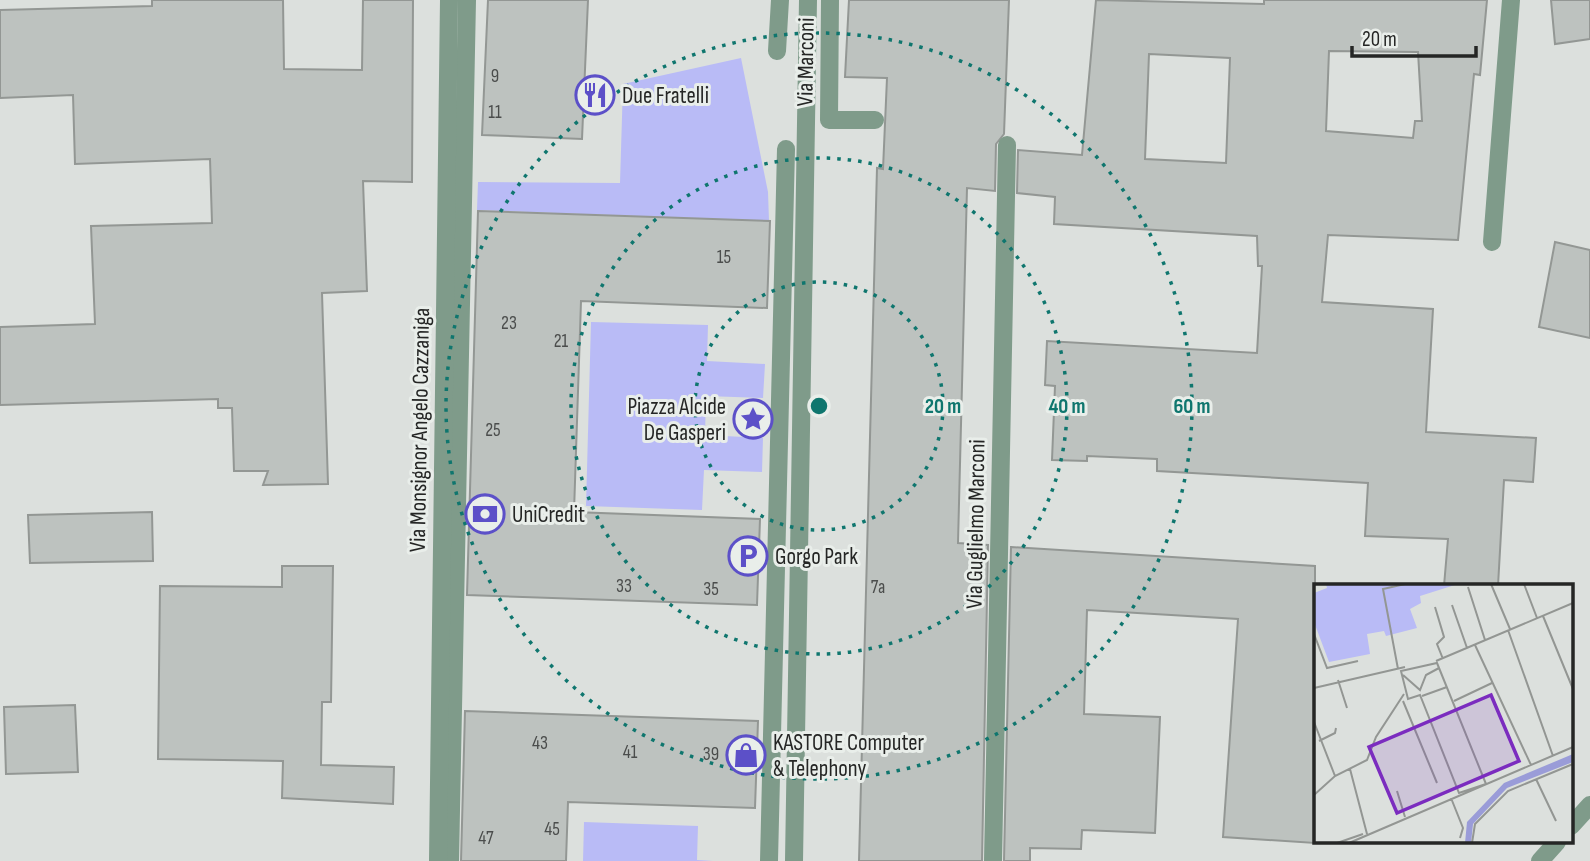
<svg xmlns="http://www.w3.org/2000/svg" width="1590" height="861" font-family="'Sofia Sans Condensed',sans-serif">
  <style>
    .green { fill: #b9bbf6 }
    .building { fill: #bdc2bf; stroke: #939794; stroke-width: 2; fill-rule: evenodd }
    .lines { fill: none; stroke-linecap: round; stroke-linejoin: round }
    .service { stroke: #7f9b8a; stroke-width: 18 }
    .pedestrian { stroke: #7f9b8a; stroke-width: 18 }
    .minor { stroke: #7f9b8a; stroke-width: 18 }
    .ring { fill: none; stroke: #0f766e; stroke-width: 3.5; stroke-dasharray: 3.5 7 }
    .labels { text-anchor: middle; stroke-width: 6; stroke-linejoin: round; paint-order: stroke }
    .number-label { font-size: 19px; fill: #4b4d4c }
    .street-label { font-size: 23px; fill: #252625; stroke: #e9eeea }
    .poi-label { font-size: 23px; fill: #252625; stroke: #e9eeea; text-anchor: start }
    .inset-road { fill: none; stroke: #939693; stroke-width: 2 }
    .view { fill: #7b2cbf; fill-opacity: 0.15; stroke: #7b2cbf; stroke-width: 3.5 }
    .inset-edge { fill: none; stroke: #252625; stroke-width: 3.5 }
    .centre { fill: #0f766e; stroke: #e9eeea; stroke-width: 3.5 }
    .ring-label { font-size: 21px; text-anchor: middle; font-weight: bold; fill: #0f766e; stroke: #e9eeea; stroke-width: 6; stroke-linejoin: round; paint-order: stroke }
  </style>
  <rect width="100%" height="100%" fill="#dce0dd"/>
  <path class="green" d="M741,58L768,192L769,221L477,210L478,182L620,183L623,84Z
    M591,322L708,325L707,361L765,364L763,398L706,396L705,435L763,438L762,472L704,470L702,510L586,506Z
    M584,822L698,826L697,860L713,861H583Z"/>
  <path class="building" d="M152,0H283L284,69L362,70L363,0H413L412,182L363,181L367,291L322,293L328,484L263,485L268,471H234L232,408H218V399L0,405V327L95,324L91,226L212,223L210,159L75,164L73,95L0,98V10L152,6Z
    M488,0H588L582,139L482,135Z
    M849,0H1009L1004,134L996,144L995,191L967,188L958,543L988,545L982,861H859L877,168L883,169L887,78L845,77Z
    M1096,0L1264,4V0H1487L1480,75L1474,74L1458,240L1328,235L1322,302L1433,309L1426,432L1536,438L1533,482L1504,480L1498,586H1444L1448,539L1365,536L1368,483L1157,471V459L1087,456V461L1052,460L1055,386L1045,385L1047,341L1257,353L1262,266H1258L1257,236L1054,224L1055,197L1017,193L1018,150L1082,155ZM1329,51L1418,52L1422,121H1415L1413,138L1326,131ZM1149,54L1230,58L1226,163L1145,159Z
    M1551,0H1590V39L1555,44Z
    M478,211L770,221L767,308L581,301L574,512L760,519L757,605L467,595Z
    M1555,242L1590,250V338L1539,327Z
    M152,512L153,561L30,563L28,515Z
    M1011,547L1315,566V843L1223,837L1238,619L1087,610L1084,714L1160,717L1155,833L1082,830L1081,849L1030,848V861H1004Z
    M282,566H333L331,702H322L321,765L394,767L393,804L282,798L283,761L158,759L160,586L282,587Z
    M75,705L78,772L6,774L4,707Z
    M465,711L758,721L755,808L568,802L566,861H461Z"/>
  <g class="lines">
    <path class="service" d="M1492,242L1511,0"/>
    <path class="pedestrian" d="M777,51L780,0
      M450,861L467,0
      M769,861L786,149
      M794,861L808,0"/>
    <path class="minor" d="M830,0L829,120H875
      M1571,826L1590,805
      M438,861L449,0
      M993,861L1007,145
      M1540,861L1557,842"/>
  </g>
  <g class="ring">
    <circle cx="819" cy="406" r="124"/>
    <circle cx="819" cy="406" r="248"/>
    <circle cx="819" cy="406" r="373"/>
  </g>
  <defs>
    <g id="restaurant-ring" transform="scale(2.0125)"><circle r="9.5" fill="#e9eeea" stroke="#5c50c8" stroke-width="1.5"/><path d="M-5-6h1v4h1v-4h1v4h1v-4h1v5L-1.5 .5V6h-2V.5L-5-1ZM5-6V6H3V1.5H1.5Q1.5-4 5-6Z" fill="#5c50c8"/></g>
    <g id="sight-ring" transform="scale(2.0125)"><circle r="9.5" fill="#e9eeea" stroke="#5c50c8" stroke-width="1.5"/><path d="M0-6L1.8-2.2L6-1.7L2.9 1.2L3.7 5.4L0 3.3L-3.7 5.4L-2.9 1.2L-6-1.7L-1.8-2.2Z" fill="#5c50c8"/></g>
    <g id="bank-ring" transform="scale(2.0125)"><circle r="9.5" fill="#e9eeea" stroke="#5c50c8" stroke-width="1.5"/><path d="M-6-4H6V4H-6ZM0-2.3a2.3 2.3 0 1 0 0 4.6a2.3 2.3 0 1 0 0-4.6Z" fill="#5c50c8"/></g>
    <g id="parking-ring" transform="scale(2.0125)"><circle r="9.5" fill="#e9eeea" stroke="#5c50c8" stroke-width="1.5"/><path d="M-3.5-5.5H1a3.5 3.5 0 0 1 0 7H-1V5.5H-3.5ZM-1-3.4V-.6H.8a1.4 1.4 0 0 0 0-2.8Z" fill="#5c50c8"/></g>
    <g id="shop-ring" transform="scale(2.0125)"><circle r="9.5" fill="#e9eeea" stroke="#5c50c8" stroke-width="1.5"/><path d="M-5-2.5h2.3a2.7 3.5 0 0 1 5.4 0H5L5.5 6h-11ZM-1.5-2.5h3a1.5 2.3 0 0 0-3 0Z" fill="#5c50c8"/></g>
  </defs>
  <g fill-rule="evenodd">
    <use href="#restaurant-ring" x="595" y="95"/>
    <use href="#sight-ring" x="753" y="419"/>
    <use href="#bank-ring" x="485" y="514"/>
    <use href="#parking-ring" x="748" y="556"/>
    <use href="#shop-ring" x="746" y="755"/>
  </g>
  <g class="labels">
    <g class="number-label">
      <text x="495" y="82">9</text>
      <text x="495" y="118">11</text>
      <text x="724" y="263">15</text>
      <text x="509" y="329">23</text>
      <text x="561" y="347">21</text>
      <text x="493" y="436">25</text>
      <text x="624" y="592">33</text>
      <text x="878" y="593">7a</text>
      <text x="711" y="595">35</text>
      <text x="540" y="749">43</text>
      <text x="630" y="758">41</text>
      <text x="711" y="760">39</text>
      <text x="552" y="835">45</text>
      <text x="486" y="844">47</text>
    </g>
    <g class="street-label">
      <text transform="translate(805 62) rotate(-89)" y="8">Via Marconi</text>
      <text transform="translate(419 430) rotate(-89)" y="8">Via Monsignor Angelo Cazzaniga</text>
      <text transform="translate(975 524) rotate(-89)" y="8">Via Guglielmo Marconi</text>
    </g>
    <g class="poi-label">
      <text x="622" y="103">Due Fratelli</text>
      <text x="726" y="414" text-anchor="end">Piazza Alcide<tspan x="726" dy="26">De Gasperi</tspan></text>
      <text x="512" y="522">UniCredit</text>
      <text x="775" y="564">Gorgo Park</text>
      <text x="773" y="750">KASTORE Computer<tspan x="773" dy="26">&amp; Telephony</tspan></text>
    </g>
  </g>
  <g transform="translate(1314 584)">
    <rect width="259" height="259" fill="#dce0dd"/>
    <path d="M12,0H144L106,12L107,19L96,25L103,44L72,52L70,47L53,50L56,70L15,78L0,38V9L13,4Z" fill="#b9bbf6"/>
    <path d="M259,170V178L193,204L159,240L157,259H151L153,238L190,199Z" fill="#9a9cd8"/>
    <path class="inset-road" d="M177,0L196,45M210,0L223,34M154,3L171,56M138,21L153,64M121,23L130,53L123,60L129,75M229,32L259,105M194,46L239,172M0,50L13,84L44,77M161,61L217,181M122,77L259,19M123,79L172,200L145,209L106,111L94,115L87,87ZM84,85L69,5L91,0M89,91L106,106L112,91L125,84M24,96L33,124M0,104L91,83M108,112L133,103M89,117L123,199M140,117L178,99M0,138L21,192M5,157L21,149L22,144M36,185L53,250M222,195L242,237M83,207L91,233M0,211L21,192L53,176L62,153L90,110M137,214L149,244L146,254M23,259L49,250M35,259L259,163M158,259L161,240L194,207L259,180"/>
    <path class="view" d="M177,111L205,177L83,229L55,163Z"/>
    <rect width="259" height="259" class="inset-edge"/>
  </g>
  <circle cx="819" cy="406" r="10" class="centre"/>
  <g class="ring-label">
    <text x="943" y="413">20 m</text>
    <text x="1067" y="413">40 m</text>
    <text x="1192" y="413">60 m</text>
  </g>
  <path d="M1352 46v10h124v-10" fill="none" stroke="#252625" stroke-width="3.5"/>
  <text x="1362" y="46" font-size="21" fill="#252625" stroke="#e9eeea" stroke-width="5" paint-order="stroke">20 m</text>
</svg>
